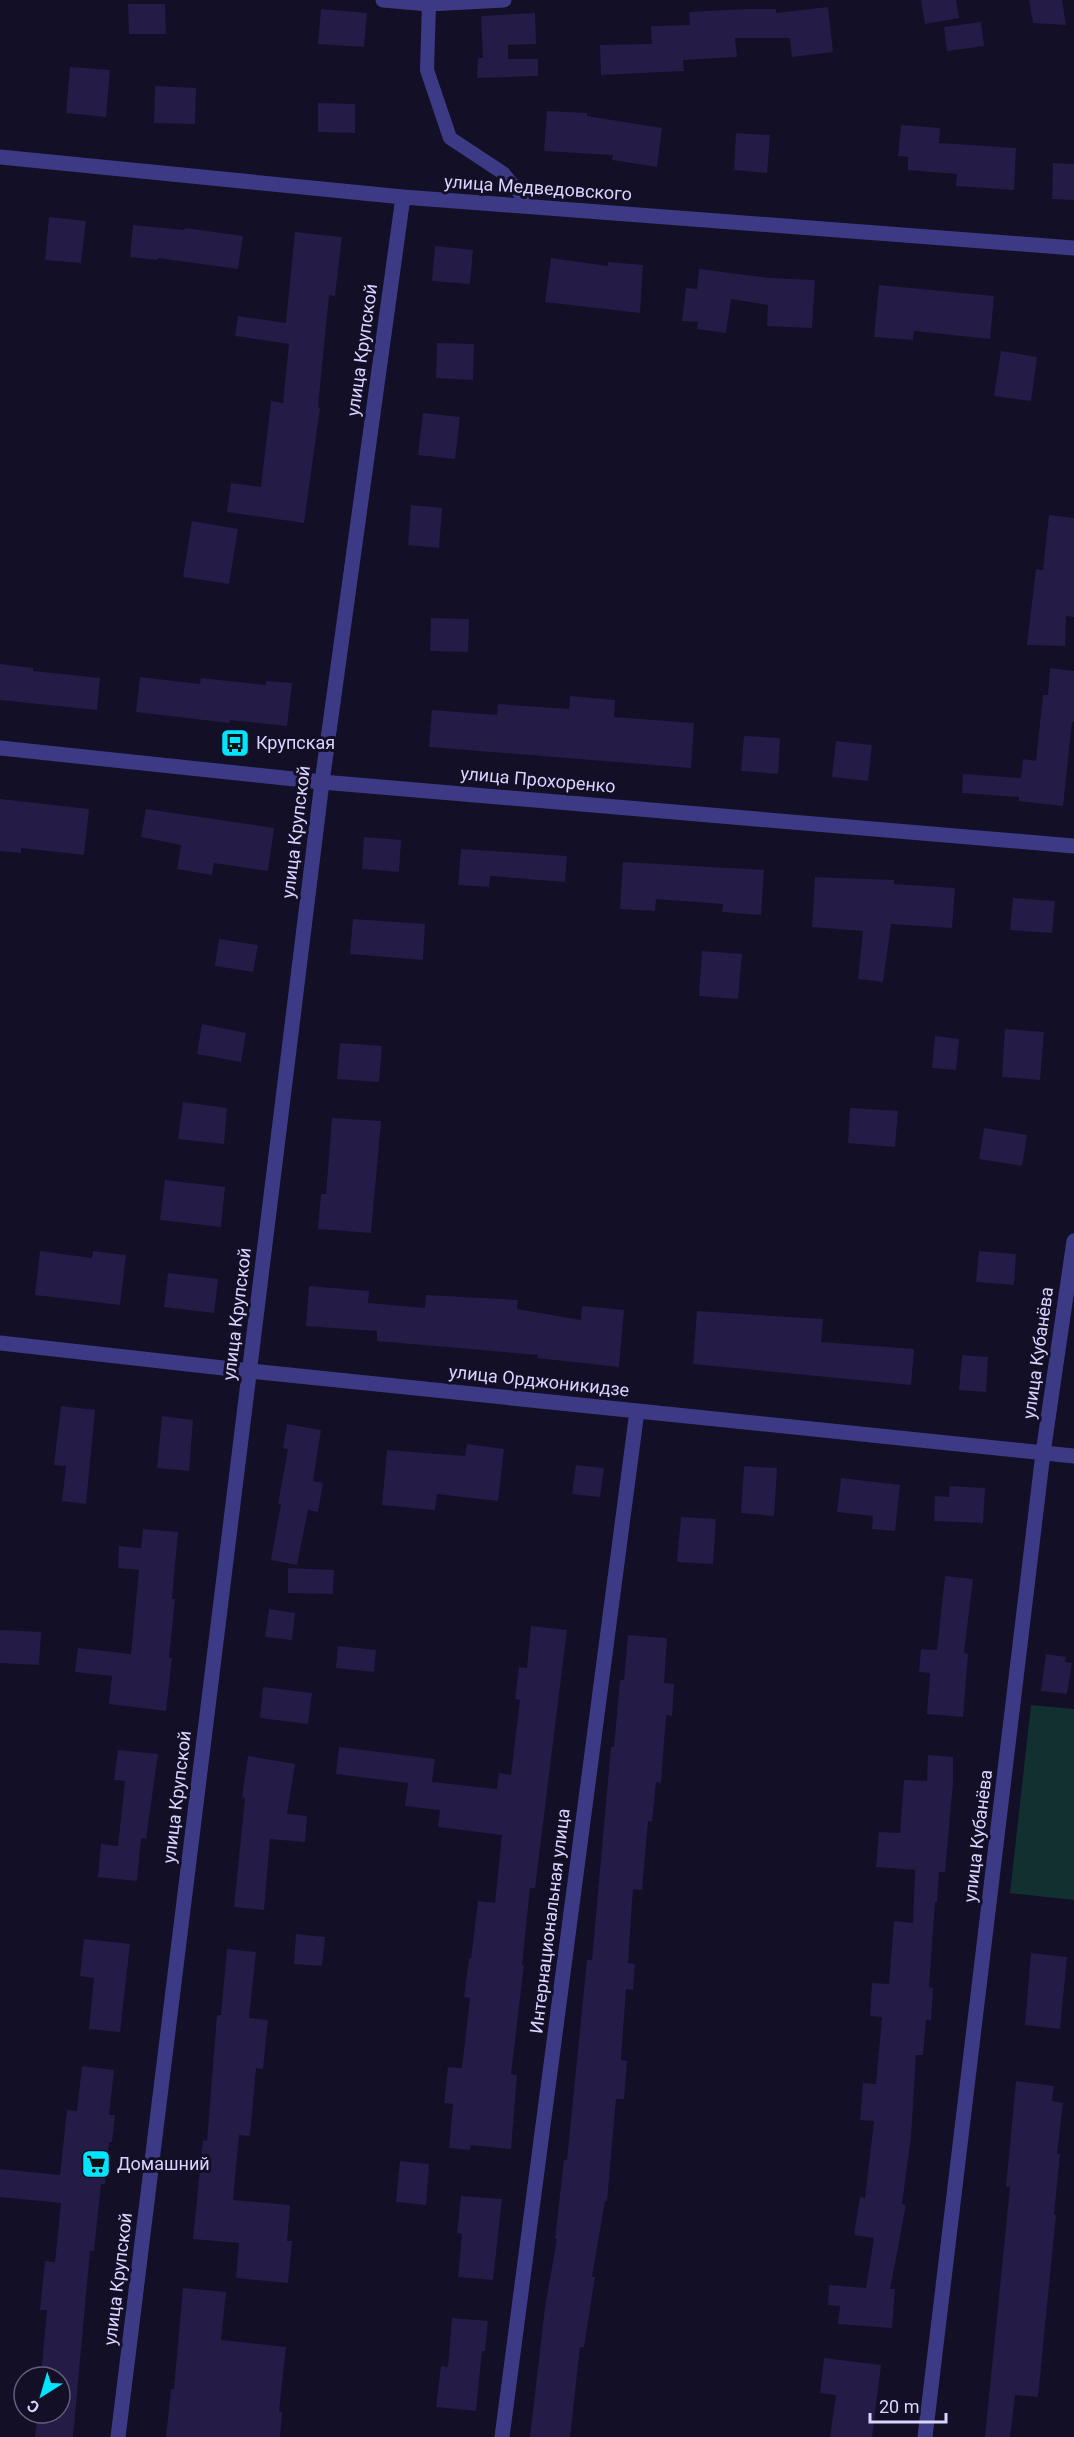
<svg xmlns="http://www.w3.org/2000/svg" width="1074" height="2437" font-family="Roboto,sans-serif">
  <style>
    .green { fill: #12302f }
    .building { fill: #241b47 }
    .lines { fill: none; stroke-linecap: round; stroke-linejoin: round }
    .lane { stroke: #3d3a85; stroke-width: 14 }
    .street { stroke: #3d3a85; stroke-width: 15 }
    .labels { text-anchor: middle; stroke-width: 6; stroke-linejoin: round; paint-order: stroke }
    .street-label { font-size: 18px; fill: #d9d4ff; stroke: #130f26 }
    .poi-label { font-size: 18px; fill: #d9d4ff; stroke: #130f26; text-anchor: start }
  </style>
  <rect width="100%" height="100%" fill="#130f26"/>
  <path class="green" d="M1031,1705L1074,1709V1900L1010,1893Z"/>
  <path class="building" d="M921,0H956L959,18L925,24Z
    M1029,0H1062L1066,25L1033,23Z
    M128,4H165L166,34H129Z
    M828,7L833,52L792,57L790,38H735L737,57L683,60L684,71L601,75L600,45L652,44L651,26L690,25L689,12L746,9H776V13Z
    M321,9L367,13L364,47L318,44Z
    M535,13L536,44L508,45V59H538V76L477,78L478,58H483L481,16Z
    M981,22L984,46L947,51L944,27Z
    M70,67L110,70L106,117L66,113Z
    M155,86L196,88L195,124L154,123Z
    M318,103L355,104V133L318,132Z
    M547,111L587,113V116L662,128L657,167L612,160L613,155L544,151Z
    M901,125L940,128L939,143L1016,148L1014,190L956,186L957,174L908,170V157L898,156Z
    M736,133L770,135L767,173L734,170Z
    M1053,163L1074,164V200L1052,199Z
    M49,217L86,221L81,263L45,260Z
    M133,225L184,230L185,228L243,236L238,269L158,258V260L130,257Z
    M295,232L342,237L335,296L329,295L318,407L320,408L304,523L227,512L231,483L261,487L271,401L283,403L289,344L235,336L238,316L286,323Z
    M435,246L473,250L470,284L432,281Z
    M551,258L608,266V262L643,265L640,313L545,302Z
    M699,269L770,278L815,280L812,328L767,326L768,305L731,299L726,333L697,329L698,322L682,321L686,288L697,289Z
    M879,285L994,296L990,339L914,331L913,340L874,337Z
    M437,343L474,344L473,380L436,378Z
    M1001,351L1037,357L1031,401L994,396Z
    M423,413L460,417L455,459L418,455Z
    M411,505L442,508L439,548L408,545Z
    M1049,515L1074,518V617L1066,616L1065,646L1027,645L1036,569L1043,570Z
    M192,521L238,529L229,584L183,577Z
    M431,618L469,619L468,652L430,651Z
    M0,664L33,668V671L100,678L97,710L0,700Z
    M1050,668L1074,671V722H1072L1063,806L1019,801V797L962,793L963,774L1021,778L1023,759L1036,761L1043,695H1048Z
    M140,677L200,684L201,678L266,685V681L292,683L287,726L230,720L229,723L136,712Z
    M570,696L615,700L614,717L694,723L691,768L429,747L432,710L497,715L498,704L569,709Z
    M744,736L780,738L778,774L741,771Z
    M836,741L872,745L868,781L832,777Z
    M0,799L89,809L84,855L21,848V853L0,851Z
    M146,809L274,828L268,871L214,863L212,875L177,869L181,845L141,837Z
    M364,837L401,840L399,872L362,869Z
    M461,849L567,856L565,882L490,876L489,887L458,885Z
    M623,862L764,870L761,915L722,912L723,904L656,899L655,911L620,909Z
    M815,877L894,880V884L955,888L952,928L891,924L883,982L858,979L863,931L812,927Z
    M1013,898L1055,901L1052,933L1010,930Z
    M353,919L425,924L423,960L350,954Z
    M219,939L258,945L253,972L215,966Z
    M702,951L742,954L738,999L699,996Z
    M202,1024L246,1033L241,1062L197,1054Z
    M1005,1029L1044,1032L1040,1080L1002,1077Z
    M935,1036L959,1039L956,1070L932,1068Z
    M340,1043L382,1046L379,1082L337,1079Z
    M183,1102L227,1108L224,1144L178,1139Z
    M850,1108L898,1111L895,1147L848,1143Z
    M332,1118L381,1121L371,1233L318,1229L321,1194H326Z
    M984,1128L1027,1135L1022,1166L979,1159Z
    M165,1180L225,1187L221,1227L160,1220Z
    M40,1251L92,1258L93,1251L126,1255L120,1305L35,1295Z
    M979,1251L1016,1254L1014,1285L976,1282Z
    M168,1273L218,1279L214,1313L164,1307Z
    M309,1286L369,1291L368,1303L425,1308L426,1295L518,1300L517,1309L581,1320L582,1306L624,1310L619,1367L537,1358L538,1355L377,1341V1331L306,1326Z
    M697,1311L823,1319L821,1342L914,1349L911,1385L693,1364Z
    M962,1355L988,1357L986,1392L959,1390Z
    M61,1406L95,1410L86,1504L62,1501L66,1466L54,1465Z
    M162,1416L193,1420L189,1471L157,1468Z
    M287,1424L321,1430L313,1481L323,1483L318,1512L308,1510L297,1565L271,1560L281,1504H278L288,1449L283,1448Z
    M467,1444L504,1449L498,1501L437,1494L435,1510L382,1505L387,1450L465,1456Z
    M576,1465L604,1468L600,1497L572,1494Z
    M744,1466L777,1468L774,1516L741,1513Z
    M841,1478L900,1485L895,1531L872,1529L873,1516L837,1512Z
    M950,1486L985,1488L983,1523L934,1521L935,1496L949,1497Z
    M681,1517L716,1519L713,1564L677,1562Z
    M143,1529L178,1532L172,1599H175L169,1658H172L166,1711L109,1704L112,1676L75,1672L78,1648L131,1654L139,1570L118,1568L119,1546L141,1548Z
    M288,1568L334,1570L333,1594L288,1593Z
    M945,1576L973,1579L964,1653L968,1654L963,1717L927,1714L930,1673L919,1672L921,1649L937,1650Z
    M269,1609L295,1613L292,1640L265,1637Z
    M531,1626L567,1630L535,1888H530L522,1965H524L511,2074L517,2075L511,2149L471,2145L470,2150L449,2148L453,2104L444,2103L448,2067L462,2068L470,1998L464,1997L469,1959H471L478,1901L495,1903L502,1835L438,1827L440,1810L405,1806L408,1783L336,1774L339,1747L435,1759L432,1782L497,1789L499,1773L511,1775L520,1700L515,1699L519,1667L527,1668Z
    M0,1630L41,1632L39,1665L0,1663Z
    M628,1635L667,1638L664,1683L674,1684L672,1716L666,1715L661,1783L656,1782L652,1822L648,1821L642,1890L633,1889L628,1963L635,1964L633,1990L626,1989L621,2060L627,2061L624,2099H616L607,2201H605L592,2277H595L584,2347H580L570,2437H530L545,2307L557,2239H555L564,2160H567L587,1960H592L611,1747H614L620,1680H624Z
    M338,1646L376,1650L374,1672L336,1668Z
    M1046,1654L1066,1657L1065,1662L1072,1663L1067,1694L1041,1691Z
    M263,1687L312,1693L308,1724L260,1718Z
    M118,1750L158,1754L146,1839L141,1838L137,1881L98,1877L101,1844L118,1846L125,1781L114,1780Z
    M928,1755L953,1757V1783L945,1872H939L937,1902H935L929,1987L933,1988L931,2020H926L923,2055H916L911,2137L902,2204L906,2205L890,2289H895L892,2328L838,2324L840,2306L828,2305L829,2285L866,2288L874,2238L854,2235L860,2197L865,2198L874,2121L860,2120L863,2083L876,2084L882,2017L870,2016L872,1983L889,1984L894,1921L913,1923L915,1870L876,1867L879,1832L900,1833L904,1780L927,1781Z
    M248,1756L295,1764L287,1814L307,1816L305,1842L270,1839L264,1910L234,1907L245,1798L242,1797Z
    M296,1934L325,1937L322,1966L294,1964Z
    M84,1939L130,1944L120,2032L89,2029L94,1978L80,1976Z
    M227,1949L256,1952L249,2018L268,2020L263,2069L256,2068L250,2136L239,2135L233,2200L290,2205L287,2241H292L288,2283L236,2278L239,2243L193,2239L203,2140L207,2141L217,2015H221Z
    M1031,1953L1067,1957L1060,2029L1025,2025Z
    M82,2066L114,2070L109,2115H115L112,2142H109L105,2184H101L94,2251H90L73,2437H35L38,2413H60V2377L41,2375L47,2310H40L45,2261L55,2262L61,2203L0,2197V2169L60,2175L67,2110L77,2111Z
    M1016,2081L1054,2086L1052,2101L1063,2103L1057,2154H1060L1054,2215H1056L1038,2397L1015,2395L1010,2437H985L1010,2187H1006Z
    M400,2161L429,2164L426,2205L396,2202Z
    M461,2196L502,2199L493,2280L458,2277L462,2234L457,2233Z
    M183,2288L226,2292L221,2340L286,2347L279,2411L282,2412L280,2437H166L171,2389H174Z
    M452,2318L488,2321L485,2351H482L476,2411L436,2407L441,2366L448,2367Z
    M824,2358L881,2365L872,2437H830L836,2395L820,2393Z"/>
  <g class="lines">
    <path class="lane" d="M429,4L427,70L450,138L503,173L531,207"/>
    <path class="street" d="M383,0L429,4L504,0
      M0,157L403,197L1074,248
      M0,748L322,782L1074,846
      M0,1343L250,1371L1074,1456
      M118,2437L322,782L403,197
      M502,2437L637,1411
      M925,2437L1043,1453L1074,1241"/>
  </g>
  <defs>
    <g id="bus-square" transform="scale(1.5)"><rect x="-9" y="-9" width="18" height="18" rx="4" fill="#00e5ff" stroke="#130f26"/><path d="M-5-6H5V4H4V6H2V4H-2V6H-4V4H-5ZM-3.5-4V0h7V-4ZM-3.5 1.2v1.5H-2V1.2ZM2 1.2v1.5H3.5V1.2Z" fill="#111"/></g>
    <g id="supermarket-square" transform="scale(1.5)"><rect x="-9" y="-9" width="18" height="18" rx="4" fill="#00e5ff" stroke="#130f26"/><path d="M-6-5.5h2.5l.6 2H6L4.5 2H-2.5L-4.4-4H-6ZM-1.5 3.2a1.3 1.3 0 1 0 .1 0ZM3 3.2a1.3 1.3 0 1 0 .1 0Z" fill="#111"/></g>
  </defs>
  <g fill-rule="evenodd">
    <use href="#bus-square" x="235" y="743"/>
    <use href="#supermarket-square" x="96" y="2164"/>
  </g>
  <g class="labels">
    <g class="street-label">
      <text transform="translate(538 188) rotate(4)" y="6">улица Медведовского</text>
      <text transform="translate(362 350) rotate(-82)" y="6">улица Крупской</text>
      <text transform="translate(538 780) rotate(5)" y="6">улица Прохоренко</text>
      <text transform="translate(296 832) rotate(-83)" y="6">улица Крупской</text>
      <text transform="translate(237 1314) rotate(-83)" y="6">улица Крупской</text>
      <text transform="translate(1038 1353) rotate(-82)" y="6">улица Кубанёва</text>
      <text transform="translate(539 1381) rotate(6)" y="6">улица Орджоникидзе</text>
      <text transform="translate(177 1797) rotate(-83)" y="6">улица Крупской</text>
      <text transform="translate(978 1836) rotate(-83)" y="6">улица Кубанёва</text>
      <text transform="translate(550 1921) rotate(-83)" y="6">Интернациональная улица</text>
      <text transform="translate(118 2279) rotate(-83)" y="6">улица Крупской</text>
    </g>
    <g class="poi-label">
      <text x="256" y="749">Крупская</text>
      <text x="117" y="2170">Домашний</text>
    </g>
  </g>
  <g transform="translate(42 2395) rotate(217)"><circle r="28" fill="#130f26" stroke="#625e7d" stroke-width="1.5"/>
  <path d="M0-4.5L10 22L0 15L-10 22Z" fill="#00e5ff"/>
  <text y="-9" font-size="16" font-weight="bold" text-anchor="middle" fill="#d9d4ff">С</text>
  </g>
  <path d="M870 2413v9h76v-9" fill="none" stroke="#d9d4ff" stroke-width="3"/>
  <text x="879" y="2413" font-size="18" fill="#d9d4ff" stroke="#130f26" stroke-width="4.5" paint-order="stroke">20 m</text>
</svg>
